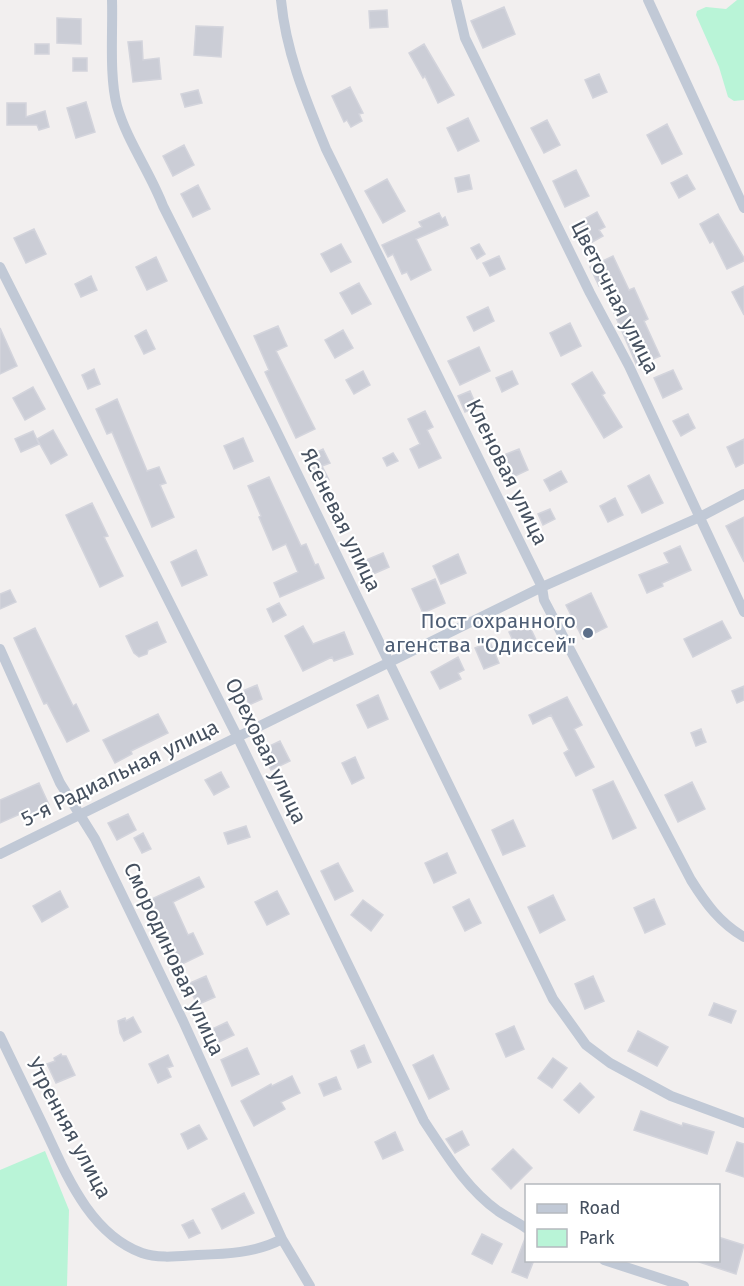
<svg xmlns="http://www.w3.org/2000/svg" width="744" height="1286" font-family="'Fira Sans',sans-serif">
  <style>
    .green { fill: #b9f4d7 }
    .building { fill: #cbcdd6; stroke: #d3d4dc; stroke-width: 1.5 }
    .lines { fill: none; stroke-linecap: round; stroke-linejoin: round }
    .street { stroke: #c1c9d6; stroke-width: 10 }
    .service-dot { fill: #5c6f8a; stroke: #fff; stroke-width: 2 }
    .labels { text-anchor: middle; stroke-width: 4.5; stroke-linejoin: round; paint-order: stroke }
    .street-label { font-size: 21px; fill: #45505f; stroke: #fff }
    .service-label { font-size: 21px; fill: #4e5e75; stroke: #fff; text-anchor: end }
  </style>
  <rect width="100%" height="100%" fill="#f2efef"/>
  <path class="green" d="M737,0H744V100L734,101L728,97L719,67L696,15L697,11L706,7L726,9Z
    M45,1151L69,1210L67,1286H0V1170Z"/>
  <path class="building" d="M504,7L515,34L483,48L471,21Z
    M387,10L388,27L370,28L369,11Z
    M57,18L81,19V44L57,43Z
    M196,26L223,27L221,57L194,55Z
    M142,41L143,60L159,58L161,79L133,82L128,42Z
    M35,44H49V54H35Z
    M424,44L454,95L438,103L425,76L423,78L409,53Z
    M73,58H87V71H73Z
    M599,74L607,92L593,98L585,80Z
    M350,87L363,113L359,114L362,121L351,127L347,120L344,122L332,96Z
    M198,90L202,103L185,107L181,94Z
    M86,102L95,132L76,138L67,108Z
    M7,103H26V117L45,111L49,127L39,130L37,125H7Z
    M468,118L479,141L458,151L447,128Z
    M547,120L560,145L544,153L531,128Z
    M667,124L682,154L662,164L647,135Z
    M184,145L194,165L173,176L163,156Z
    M576,170L589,196L565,207L553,181Z
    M469,175L472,189L458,192L455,178Z
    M687,175L695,189L679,198L671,183Z
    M387,179L405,211L383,223L365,191Z
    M198,185L210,209L193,217L181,194Z
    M597,212L605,227L599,230L603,236L589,244L577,223Z
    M439,213L442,219L445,217L448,225L416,239L431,270L411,280L407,272L402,274L393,254L388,257L382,245L422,227L419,222Z
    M718,214L744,258V261L727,269L713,241L710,243L700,224Z
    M34,229L46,254L26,263L14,238Z
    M341,244L351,262L331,272L321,254Z
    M479,244L485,254L477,259L471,248Z
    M499,256L505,269L490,276L483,263Z
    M613,256L629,290L634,288L648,319L644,321L660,356L637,366L602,285L599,286L590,267Z
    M156,257L167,281L147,290L136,267Z
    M91,276L97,290L81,297L75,284Z
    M359,283L371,304L352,314L340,293Z
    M744,286V315L732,292Z
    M488,307L494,321L474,331L467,317Z
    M570,323L581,346L561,356L550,333Z
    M278,326L287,346L276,351L315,429L296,438L265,372L269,370L254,336Z
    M0,328L17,366L0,374Z
    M146,330L155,349L144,354L135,336Z
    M343,330L353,348L335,358L325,340Z
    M479,347L490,371L460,385L448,361Z
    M94,369L100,384L88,389L82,375Z
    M673,370L682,389L663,398L654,378Z
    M363,371L370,385L354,394L346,380Z
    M512,371L518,384L502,392L496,378Z
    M592,372L605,393L602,395L622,427L604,438L572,384Z
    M33,387L45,409L25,420L13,398Z
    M470,391L477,407L465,412L458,396Z
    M117,399L147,471L159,467L166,483L160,485L174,517L152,527L112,432L107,434L96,409Z
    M425,411L433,427L427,430L441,458L419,468L410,449L420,444L408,419Z
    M688,414L695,428L681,436L673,421Z
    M53,430L67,455L51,464L37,439Z
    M33,431L39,444L21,452L15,439Z
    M243,438L253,461L234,469L224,446Z
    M744,439V463L736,467L727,447Z
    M323,449L330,463L322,466L329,480L318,485L314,477L316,476L307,457Z
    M519,449L528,470L513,477L504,455Z
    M393,453L398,461L387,466L383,458Z
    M561,471L567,482L550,491L544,480Z
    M649,475L663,503L642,513L628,486Z
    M269,477L301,546L306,544L315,565L318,564L324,578L280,597L274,583L298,572L286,544L273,550L259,517L261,516L248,486Z
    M615,498L623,515L608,522L600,506Z
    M92,503L108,536L104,537L123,576L100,587L66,515Z
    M550,509L555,519L543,525L538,514Z
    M744,517V562L726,526Z
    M680,546L691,570L662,583L663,586L647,593L639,575L669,563L664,553Z
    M196,550L207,575L182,586L171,562Z
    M383,553L389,567L371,575L364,561Z
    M458,554L466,573L441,584L433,566Z
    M435,579L445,603L423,613L412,589Z
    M10,590L16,602L0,609V594Z
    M591,593L607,627L583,639L566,605Z
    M279,603L286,615L273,622L267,609Z
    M722,621L731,638L693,657L684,639Z
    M157,622L166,642L148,650L147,654L139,657L134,653L126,636Z
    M528,623L538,644L519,653L509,632Z
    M303,626L313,644L344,632L353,654L334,661L332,657L303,671L285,636Z
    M35,628L73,706L76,704L89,731L67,742L47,703L44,704L14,638Z
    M490,642L499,663L484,669L475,648Z
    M458,657L464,670L458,673L461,679L440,689L431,672Z
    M257,685L262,699L249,705L243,691Z
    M744,686V700L737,703L732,691Z
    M378,695L388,719L368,728L357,705Z
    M567,697L582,725L574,729L594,767L576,776L564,753L569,750L551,715L533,724L529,715Z
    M158,714L168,733L131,751L132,754L115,763L103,740Z
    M701,729L706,742L696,746L691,733Z
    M280,741L290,761L271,770L261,750Z
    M355,757L364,778L352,784L342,763Z
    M221,772L229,787L214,795L205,780Z
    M613,781L636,828L613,839L593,790Z
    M692,782L705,809L678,822L665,795Z
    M39,783L49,805L31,814L29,810L0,823V800Z
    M128,814L136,830L117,840L108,823Z
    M513,820L525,846L503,855L492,830Z
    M246,826L250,837L228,844L224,833Z
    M143,833L151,849L142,853L134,838Z
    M447,853L456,873L434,883L425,863Z
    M338,863L353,891L335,900L321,871Z
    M199,877L204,887L173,902L188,935L193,933L203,954L180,965L163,931L159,933L145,902Z
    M60,891L68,907L42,922L33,906Z
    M277,891L289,914L267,925L255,902Z
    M553,895L565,920L540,933L528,907Z
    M469,899L481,923L465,931L453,907Z
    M654,899L665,924L645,933L634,908Z
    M363,900L383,915L371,931L351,915Z
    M206,976L215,997L197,1005L188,984Z
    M593,976L604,1001L585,1009L575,984Z
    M714,1003L736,1011L731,1023L709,1015Z
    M133,1017L141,1032L124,1041L120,1033L118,1021L125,1018L126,1021Z
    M227,1022L234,1035L217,1043L210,1030Z
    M514,1026L524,1049L506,1057L496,1034Z
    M638,1031L668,1047L657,1066L628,1051Z
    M364,1045L371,1062L358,1068L351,1051Z
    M247,1048L259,1074L232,1086L221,1060Z
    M61,1054L62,1056H66L75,1075L56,1083L47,1064L55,1061L54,1058Z
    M168,1055L173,1066L167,1068L171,1077L158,1083L149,1064Z
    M433,1055L449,1089L429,1099L413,1065Z
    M553,1058L567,1068L552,1088L538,1078Z
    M292,1076L300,1093L281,1102L285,1109L254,1126L241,1101L271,1084L272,1086Z
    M336,1077L341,1089L324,1096L319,1084Z
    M580,1083L594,1097L579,1113L564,1100Z
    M641,1111L682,1126L683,1123L714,1132L707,1154L634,1130Z
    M199,1125L207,1139L188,1149L181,1134Z
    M462,1131L469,1145L455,1153L446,1139Z
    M395,1132L403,1150L383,1159L375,1142Z
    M737,1142L744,1144V1177L726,1171Z
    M513,1149L532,1168L511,1189L492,1169Z
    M244,1193L254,1213L222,1229L212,1209Z
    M193,1220L200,1233L189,1238L182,1225Z
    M482,1234L502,1244L492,1264L472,1254Z
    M526,1236V1260H534L527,1278L512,1272Z
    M718,1237L744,1245L736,1274L699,1262V1260H718Z"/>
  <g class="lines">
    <path class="street" d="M112,0C113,31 109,76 117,106C127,141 150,172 163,206L273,424L553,999L586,1045L610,1063L671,1096L744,1123
      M281,0C286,53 306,100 326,149L542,587L544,600L691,880C706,904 720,923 744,937
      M456,0L465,38L590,293L629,366L744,612
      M648,0L744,208
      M0,267L237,736L424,1121C446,1154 466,1188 498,1211C507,1217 517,1222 526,1228
      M0,649L60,783L95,839L183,1021L282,1239L310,1286
      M0,854L542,587L700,517L744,494
      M0,1036C14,1065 28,1094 42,1123C65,1171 88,1233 142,1253C158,1259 181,1256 197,1255C225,1254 256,1253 282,1239
      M604,1260L684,1286"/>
  </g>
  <circle class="service-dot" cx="588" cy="633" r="6"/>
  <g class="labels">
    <g class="street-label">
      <text transform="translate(615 297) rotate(63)" y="7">Цветочная улица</text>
      <text transform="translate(507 472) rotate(64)" y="7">Кленовая улица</text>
      <text transform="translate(341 520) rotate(64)" y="7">Ясеневая улица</text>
      <text transform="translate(266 751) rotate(64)" y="7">Ореховая улица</text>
      <text transform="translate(120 773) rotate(-26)" y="7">5-я Радиальная улица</text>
      <text transform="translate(174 959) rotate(65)" y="7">Смородиновая улица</text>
      <text transform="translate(69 1128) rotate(62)" y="7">Утренняя улица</text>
    </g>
    <g class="service-label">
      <text x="576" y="628">Пост охранного<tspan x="576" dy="24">агенства "Одисcей"</tspan></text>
    </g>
  </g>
  <rect x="525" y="1184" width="195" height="78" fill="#ffffff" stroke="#b5b9bf" stroke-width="1.5"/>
  <rect x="537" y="1204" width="30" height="9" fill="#c1c9d6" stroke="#b5b9bf" stroke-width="1.5"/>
  <text x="579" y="1214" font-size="18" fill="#45505f">Road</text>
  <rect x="537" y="1229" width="30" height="18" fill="#b9f4d7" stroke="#b5b9bf" stroke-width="1.5"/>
  <text x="579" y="1244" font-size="18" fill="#45505f">Park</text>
</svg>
